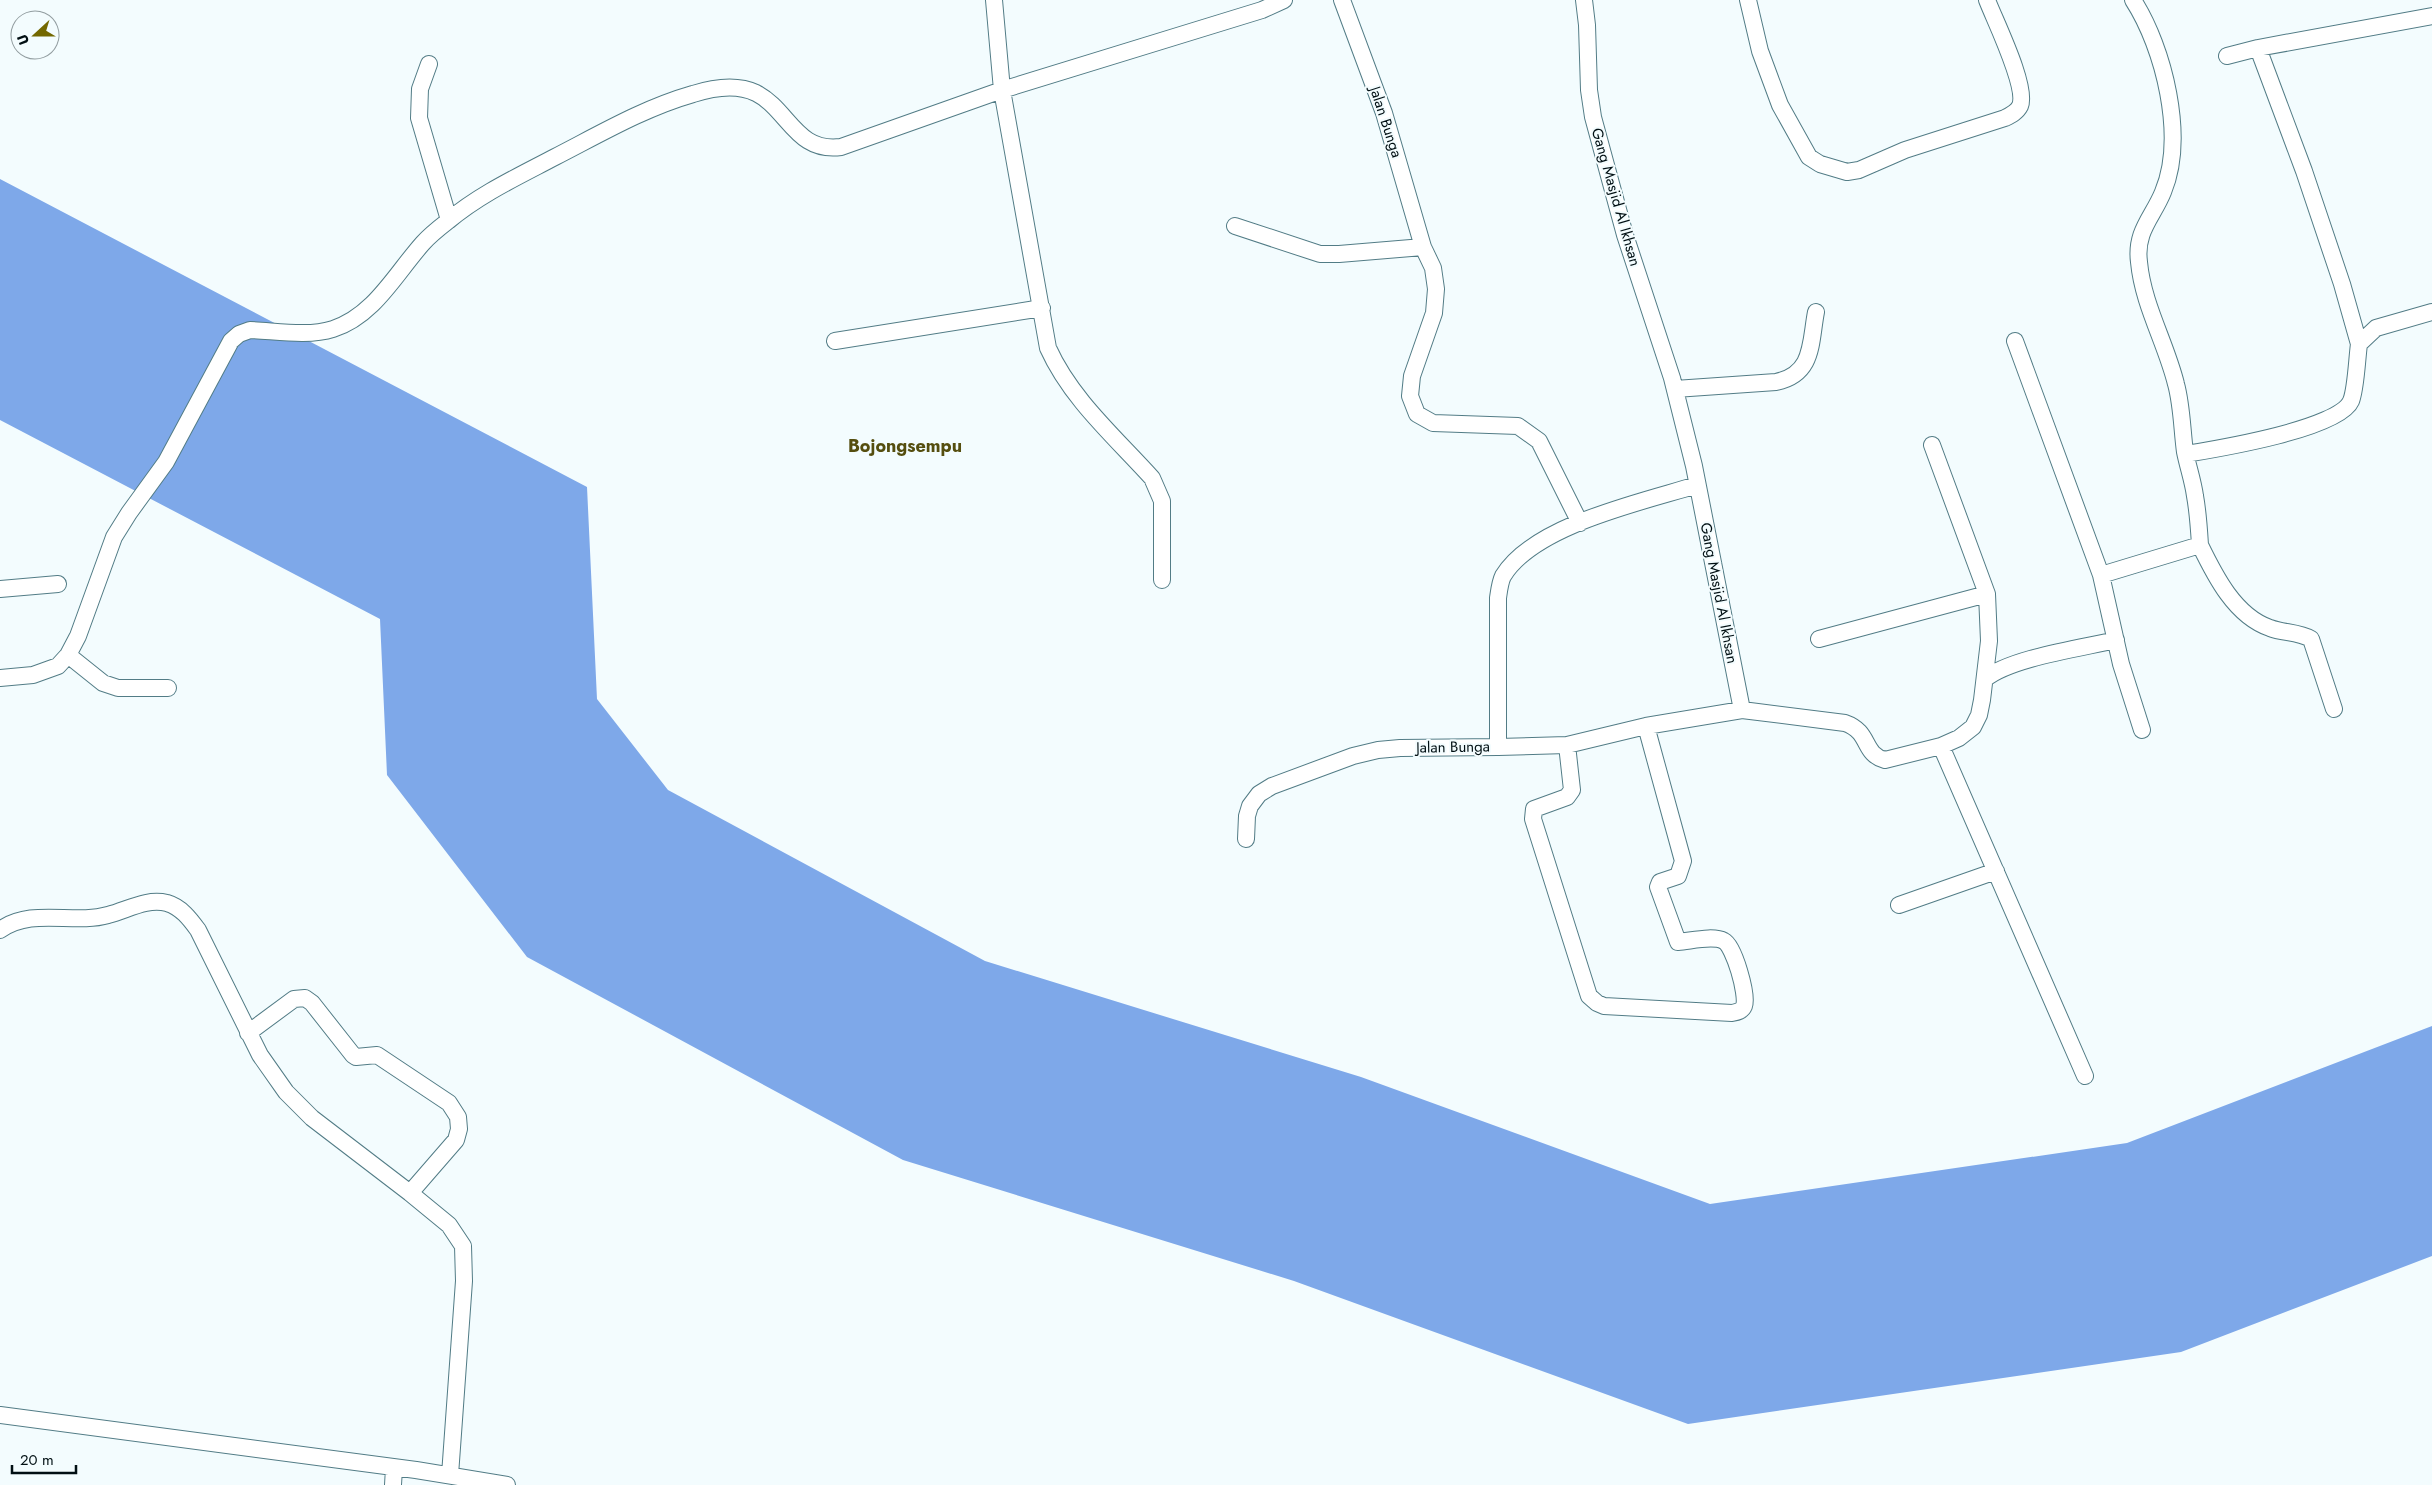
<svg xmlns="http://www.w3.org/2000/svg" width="2432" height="1485" font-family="Jost,sans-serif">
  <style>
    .water { fill: #7ea8e9 }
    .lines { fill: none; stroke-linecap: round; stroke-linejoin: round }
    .street-casing { stroke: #527c86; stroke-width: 18 }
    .street { stroke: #fff; stroke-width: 16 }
    .labels { text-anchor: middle; stroke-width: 4; stroke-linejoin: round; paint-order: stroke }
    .street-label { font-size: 15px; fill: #010f13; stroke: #f3fcfe }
    .quarter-label { font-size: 18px; font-weight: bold; fill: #554e0f; stroke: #f3fcfe }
  </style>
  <rect width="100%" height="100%" fill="#f3fcfe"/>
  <path class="water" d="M0,179L587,487L597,699L668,790L985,961L1361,1077L1710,1204L2127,1143L2432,1026V1256L2181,1352L1688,1424L1294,1281L903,1160L527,957L387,775L380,619L0,420Z"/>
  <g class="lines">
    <g class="street-casing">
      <path id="street" d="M994,0L1002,90L1048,348C1071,399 1115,437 1152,478L1162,501V580
        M1342,0L1384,113L1423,247L1433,268L1436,289L1434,313L1412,376L1410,396L1417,414L1433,423L1518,426L1539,441L1580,523
        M1584,0L1587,25L1589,90L1593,117L1625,235L1672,378L1694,466L1742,710
        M1748,0L1760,51L1780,105L1809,157L1820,164L1847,172L1859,170L1905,150L2005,118C2011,115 2017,112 2020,106C2028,87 1995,21 1987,0
        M2258,48L2304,171L2342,284L2359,344
        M2227,56L2258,48L2432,16
        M429,64L420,89L419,118L449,220
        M1235,226L1320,254H1339L1423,247
        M835,341L1042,308
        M2015,341L2101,575L2200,545C2199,529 2198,512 2195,496C2193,481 2188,467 2185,452C2182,430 2182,406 2176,384C2166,343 2143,305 2139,262C2135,231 2153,217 2163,192C2186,137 2164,48 2133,0
        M1675,389L1776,382C1814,374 1810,343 1816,312
        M2186,454C2216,449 2339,429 2351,401C2356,389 2357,358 2359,344L2376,328L2432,312
        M2200,545C2215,576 2235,616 2270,628C2283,633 2299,632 2311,639L2334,709
        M2101,575L2121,664L2142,730
        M0,589L58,584
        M1819,639L1987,594
        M68,655L103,683L118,688H168
        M0,678L33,675L58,666L68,655L78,636L114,537L129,513L166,462L231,341L239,334L250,330C276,331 308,337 333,329C374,316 396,273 423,243C430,235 439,228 448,221C480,194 519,176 555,157C600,134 644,108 693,94C712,88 737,84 756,93C789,110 796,153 841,147L1002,90L1262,10L1284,0
        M1985,679C2010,658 2082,648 2116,640
        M1567,745L1572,790L1567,797L1534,809L1533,819L1589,996L1597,1003L1604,1006L1732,1013C1737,1012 1742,1011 1744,1006C1748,995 1734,946 1724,941C1713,935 1691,941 1678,942L1658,887L1660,882L1678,876L1683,861L1646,726
        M1941,746L2085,1076
        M1498,747L1567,745L1646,726L1742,710L1845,723C1871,732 1862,754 1885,760L1941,746L1959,738L1973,727L1979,715L1982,700L1989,641L1987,594L1932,445
        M1246,839L1247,816L1250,806L1259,794L1272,786L1353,756L1378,750L1400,748L1498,747V598C1499,591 1500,582 1503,576C1534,525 1642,502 1697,485
        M1899,905L1996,871
        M0,930C32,907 73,925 108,915C128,910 146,898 167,903C181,907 190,919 198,930L260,1055L286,1092L312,1118L410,1193L449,1225L463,1246L464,1281L450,1475
        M248,1033L294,999L305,998L312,1003L353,1055L356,1057L377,1055L449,1103L458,1117L459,1129L456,1140L410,1193
        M0,1415L416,1470L507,1485
        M393,1485L394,1468"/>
    </g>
    <use href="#street" class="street"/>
  </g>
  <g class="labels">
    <g class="street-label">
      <text transform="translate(1386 122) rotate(72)" y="5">Jalan Bunga</text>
      <text transform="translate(1616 197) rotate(74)" y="5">Gang Masjid Al Ikhsan</text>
      <text transform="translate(1719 593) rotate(79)" y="5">Gang Masjid Al Ikhsan</text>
      <text transform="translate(1453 747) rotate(-1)" y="5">Jalan Bunga</text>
    </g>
    <g class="quarter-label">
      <text x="905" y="452">Bojongsempu</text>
    </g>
  </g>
  <g transform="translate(35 35) rotate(249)"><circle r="24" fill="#f3fcfe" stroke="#929da0"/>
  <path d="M0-4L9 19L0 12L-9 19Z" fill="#736800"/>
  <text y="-8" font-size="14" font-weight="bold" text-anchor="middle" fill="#010f13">U</text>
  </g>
  <path d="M12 1465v8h64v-8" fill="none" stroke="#010f13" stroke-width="2.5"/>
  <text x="20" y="1465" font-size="15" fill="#010f13" stroke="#f3fcfe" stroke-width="4" paint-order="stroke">20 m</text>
</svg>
